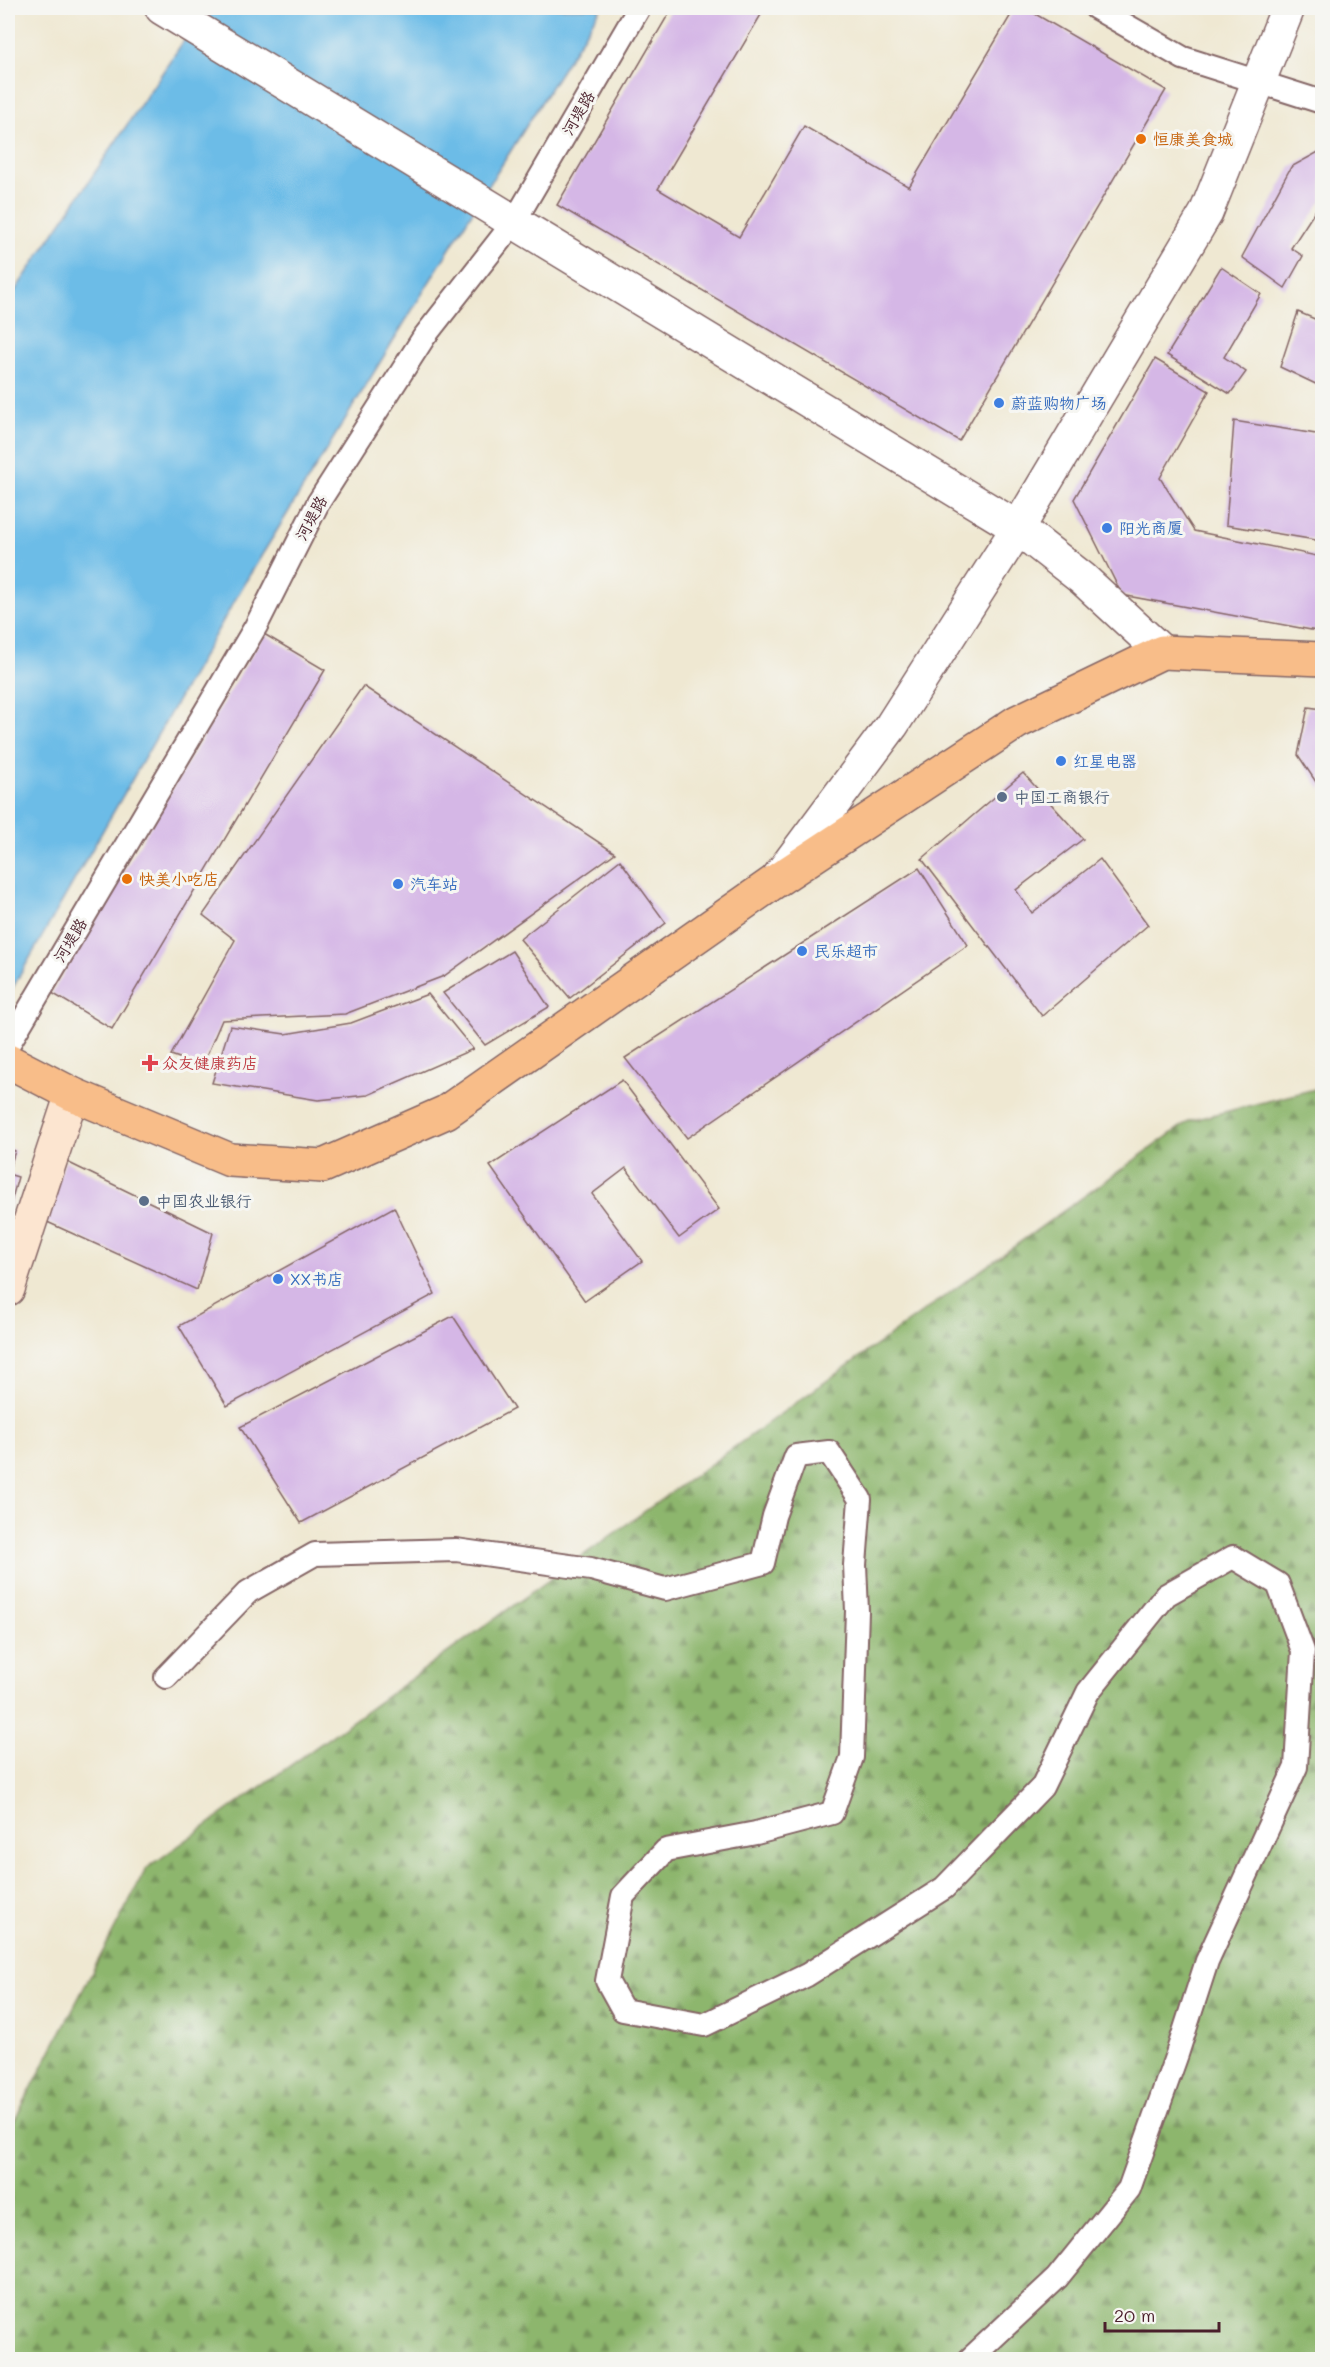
<svg xmlns="http://www.w3.org/2000/svg" width="1330" height="2367" font-family="Mali,'LXGW WenKai TC',sans-serif">
  <style>
    .forest { fill: url(#forest-firs); stroke: #6c6a4c; stroke-width: 1.5 }
    .water { fill: #6cbce7; stroke: #5b6e89; stroke-width: 1.5 }
    .building { fill: #d5b7e6 }
    .lines { fill: none; stroke-linecap: round; stroke-linejoin: round }
    .service-casing { stroke: #846565; stroke-width: 26 }
    .pedestrian-casing { stroke: #846565; stroke-width: 36 }
    .tertiary-casing { stroke: #846565; stroke-width: 36 }
    .secondary-casing { stroke: #846565; stroke-width: 36 }
    .primary-casing { stroke: #846565; stroke-width: 36 }
    .service { stroke: #fff; stroke-width: 22 }
    .pedestrian { stroke: #fff; stroke-width: 33 }
    .tertiary { stroke: #fff; stroke-width: 33 }
    .secondary { stroke: #fce5d0; stroke-width: 33 }
    .primary { stroke: #f8bd89; stroke-width: 33 }
    .food-dot { fill: #e8710a; stroke: #f6f6f2; stroke-width: 2 }
    .shop-dot { fill: #3f7fe0; stroke: #f6f6f2; stroke-width: 2 }
    .service-dot { fill: #5c6f8a; stroke: #f6f6f2; stroke-width: 2 }
    .health-dot { fill: #e0444e; stroke: #f6f6f2; stroke-width: 2 }
    .labels { text-anchor: middle; stroke-width: 6; stroke-linejoin: round; paint-order: stroke }
    .street-label { font-size: 16px; fill: #4a1f2b; stroke: #f6f6f2 }
    .food-label { font-size: 16px; fill: #c56008; stroke: #f6f6f2; text-anchor: start }
    .shop-label { font-size: 16px; fill: #366cbe; stroke: #f6f6f2; text-anchor: start }
    .service-label { font-size: 16px; fill: #4e5e75; stroke: #f6f6f2; text-anchor: start }
    .health-label { font-size: 16px; fill: #be3a42; stroke: #f6f6f2; text-anchor: start }
  </style>
  <defs>
    <pattern id="forest-firs" width="22" height="20" patternUnits="userSpaceOnUse" patternTransform="scale(1.5)"><rect width="22" height="20" fill="#8db66d"/><path d="M5 1l3.5 6h-7zM16 11l3.5 6h-7z" fill="#75935a"/></pattern>
  </defs>
  <rect width="100%" height="100%" fill="#f6f6f2"/>
  <filter id="ink" filterUnits="userSpaceOnUse"><feTurbulence type="fractalNoise" baseFrequency=".0167" numOctaves="2"/><feDisplacementMap in="SourceGraphic" scale="12" xChannelSelector="R" yChannelSelector="G"/><feConvolveMatrix kernelMatrix="1 2 1 2 8 2 1 2 1" color-interpolation-filters="sRGB"/></filter>
  <filter id="wash" filterUnits="userSpaceOnUse"><feTurbulence type="fractalNoise" baseFrequency=".008" numOctaves="4" result="noise"/><feDisplacementMap in="SourceGraphic" scale="24" xChannelSelector="R" yChannelSelector="G"/><feGaussianBlur stdDeviation="1.35" result="paint"/><feColorMatrix in="noise" values="0 0 0 0 0 0 0 0 0 0 0 0 0 0 0 0 0 1.4 0 .05"/><feComposite in="paint" operator="in"/></filter>
  <g filter="url(#wash)">
    <rect width="100%" height="100%" fill="#efe8d2"/>
    <path class="forest" d="M1315,1089L1322,1092V2359L8,2360V2133L146,1869L1189,1121Z"/>
    <path class="water" d="M206,8H601L479,201L246,581L8,996V301Z"/>
    <g id="blocks">
      <path class="building" d="M672,8H765L658,189L739,237L804,126L909,187L1015,8H1025L1166,90L959,441L557,205Z
        M1322,150V203L1321,202L1291,248L1303,256L1285,288L1242,257L1291,167Z
        M1221,267L1261,294L1224,357L1246,372L1230,394L1167,355Z
        M1298,312L1322,322V387L1280,367Z
        M1155,359L1209,391L1160,478L1194,531L1322,557V632L1122,595L1074,499Z
        M1234,421L1322,435V541L1226,525Z
        M264,634L325,670L112,1029L52,993Z
        M363,686L615,853L444,976L345,1014L222,1020L202,1066L171,1055L235,940L203,915Z
        M1308,707L1322,709V791L1298,755Z
        M1023,773L1083,839L1016,890L1032,913L1100,859L1148,925L1042,1016L922,859Z
        M620,860L666,923L570,998L520,939Z
        M919,868L968,945L687,1138L625,1058Z
        M512,951L549,1007L485,1045L443,993Z
        M428,994L473,1049L368,1095L318,1100L212,1083L230,1026L285,1034L351,1023Z
        M622,1080L719,1209L679,1238L626,1168L592,1194L642,1261L585,1301L490,1166Z
        M8,1148L15,1151L8,1173Z
        M65,1161L213,1233L197,1290L45,1221Z
        M8,1174L18,1177L8,1213Z
        M394,1207L435,1294L227,1406L179,1326Z
        M453,1316L514,1409L301,1523L240,1427Z"/>
    </g>
  </g>
  <g filter="url(#ink)">
    <use href="#blocks" fill-opacity="0" stroke="#846565" stroke-width="1.5"/>
    <g class="lines">
      <g class="service-casing">
        <path id="service" d="M1096,8L1183,58L1322,102
          M8,1045L256,626L318,503L424,337L514,222L639,8
          M166,1677L248,1592L315,1554L456,1550L591,1569L665,1589L763,1563L774,1516L796,1456L829,1452L860,1499L855,1565L857,1611L852,1757L832,1813L756,1833L666,1850L623,1896L607,1981L623,2010L704,2025L807,1975L944,1888L1042,1787L1088,1692L1166,1595L1233,1557L1278,1584L1303,1651L1296,1767L1207,1961L1177,2054L1129,2189L1057,2278L969,2360"/>
      </g>
      <g class="pedestrian-casing">
        <path id="pedestrian" d="M1018,528L1206,213L1288,8"/>
      </g>
      <g class="tertiary-casing">
        <path id="tertiary" d="M162,8L1018,528L1083,579L1162,652
          M778,878L892,725L1018,528"/>
      </g>
      <g class="secondary-casing">
        <path id="secondary" d="M8,1289L72,1094"/>
      </g>
      <g class="primary-casing">
        <path id="primary" d="M8,1061L72,1094L230,1160L323,1166L446,1112L774,882L1017,722L1162,652L1322,659"/>
      </g>
      <use href="#service" class="service"/>
      <use href="#pedestrian" class="pedestrian"/>
      <use href="#tertiary" class="tertiary"/>
      <use href="#secondary" class="secondary"/>
      <use href="#primary" class="primary"/>
    </g>
  </g>
  <g class="food-dot">
    <circle cx="1141" cy="139" r="6"/>
    <circle cx="127" cy="879" r="6"/>
  </g>
  <g class="shop-dot">
    <circle cx="999" cy="403" r="6"/>
    <circle cx="1107" cy="528" r="6"/>
    <circle cx="1061" cy="761" r="6"/>
    <circle cx="398" cy="884" r="6"/>
    <circle cx="802" cy="951" r="6"/>
    <circle cx="278" cy="1279" r="6"/>
  </g>
  <g class="service-dot">
    <circle cx="1002" cy="797" r="6"/>
    <circle cx="144" cy="1201" r="6"/>
  </g>
  <path class="health-dot" d="M147 1054h6v6h6v6h-6v6h-6v-6h-6v-6h6z"/>
  <g class="labels">
    <g class="street-label">
      <text transform="translate(578 113) rotate(-60)" y="6">河堤路</text>
      <text transform="translate(311 518) rotate(-62)" y="6">河堤路</text>
      <text transform="translate(70 940) rotate(-59)" y="6">河堤路</text>
    </g>
    <g class="food-label">
      <text x="1153" y="145">恒康美食城</text>
      <text x="139" y="885">快美小吃店</text>
    </g>
    <g class="shop-label">
      <text x="1011" y="409">蔚蓝购物广场</text>
      <text x="1119" y="534">阳光商厦</text>
      <text x="1073" y="767">红星电器</text>
      <text x="410" y="890">汽车站</text>
      <text x="814" y="957">民乐超市</text>
      <text x="290" y="1285">XX书店</text>
    </g>
    <g class="service-label">
      <text x="1014" y="803">中国工商银行</text>
      <text x="156" y="1207">中国农业银行</text>
    </g>
    <g class="health-label">
      <text x="162" y="1069">众友健康药店</text>
    </g>
  </g>
  <rect width="1330" height="2367" fill="none" stroke="#f6f6f2" stroke-width="30"/>
  <path d="M1105 2322v9h114v-9" fill="none" stroke="#4a1f2b" stroke-width="3"/>
  <text x="1114" y="2322" font-size="18" fill="#4a1f2b" stroke="#f6f6f2" stroke-width="4.5" paint-order="stroke">20 m</text>
</svg>
